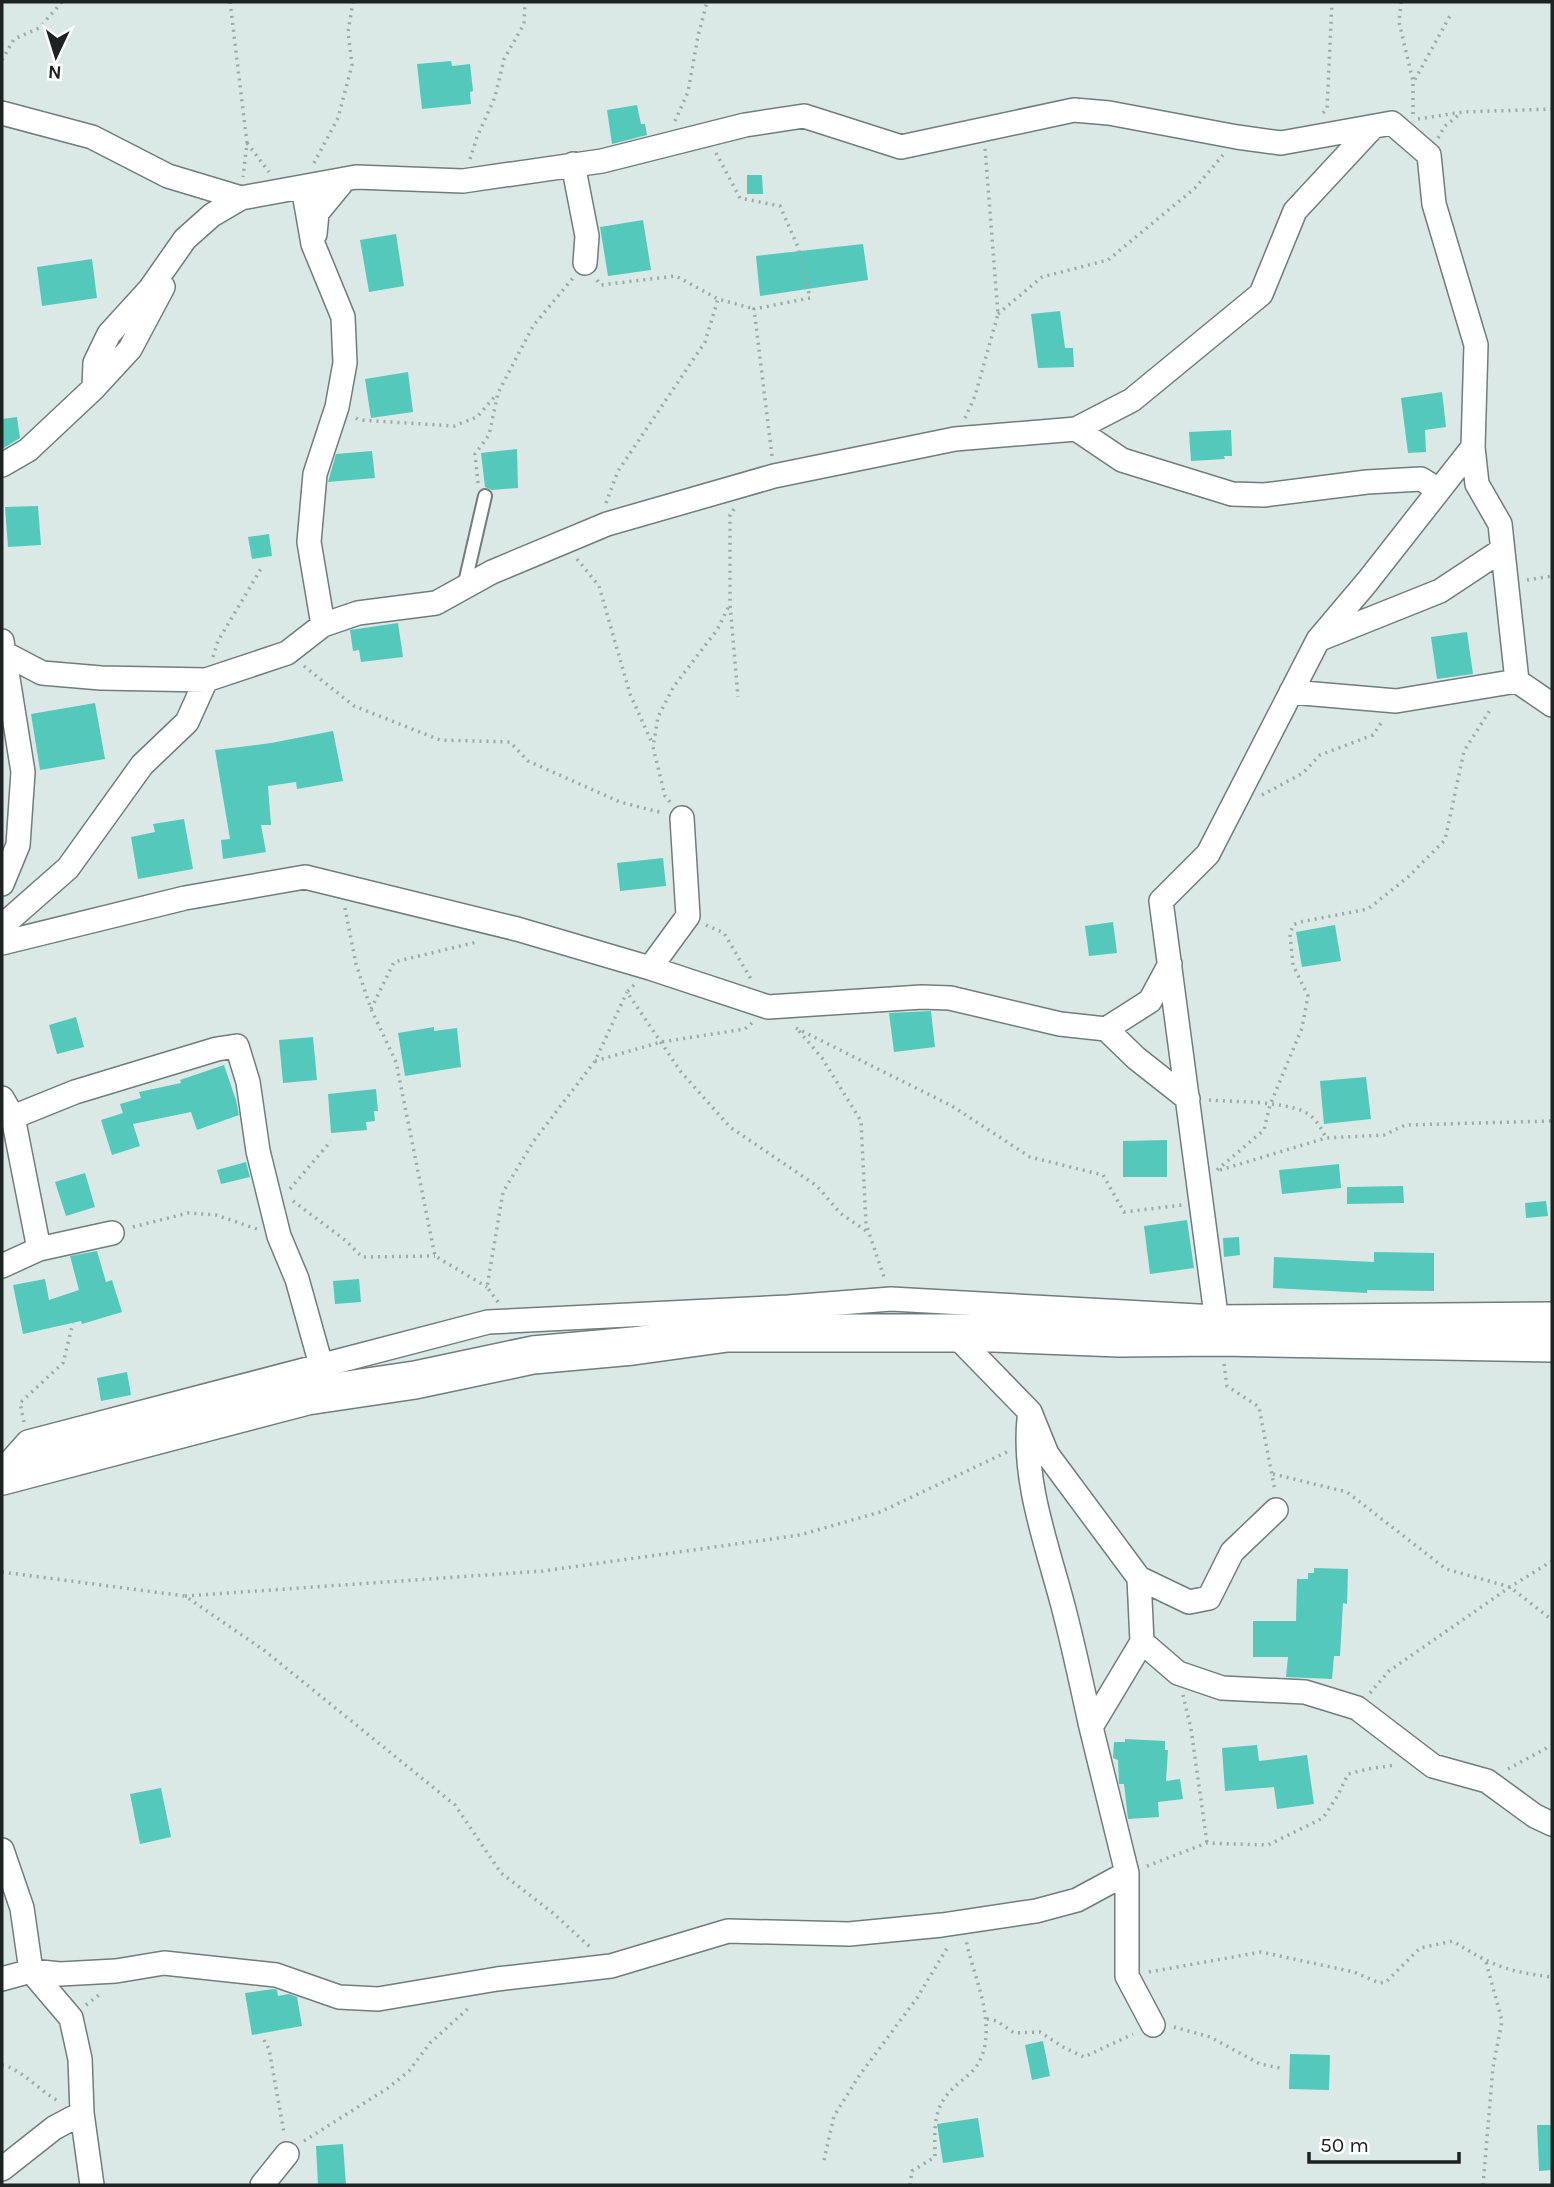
<svg xmlns="http://www.w3.org/2000/svg" width="1554" height="2187" font-family="Karla,sans-serif">
  <style>
    .building { fill: #54c8bb }
    .lines { fill: none; stroke-linecap: round; stroke-linejoin: round }
    .lane-casing { stroke: #707d7b; stroke-width: 16 }
    .street-casing { stroke: #707d7b; stroke-width: 26 }
    .primary-casing { stroke: #707d7b; stroke-width: 40 }
    .path { stroke: #9da9a6; stroke-width: 3.5; stroke-dasharray: 2 5; stroke-linecap: butt }
    .lane { stroke: #fff; stroke-width: 12 }
    .street { stroke: #fff; stroke-width: 23 }
    .primary { stroke: #fff; stroke-width: 37 }
  </style>
  <rect width="100%" height="100%" fill="#dae9e6"/>
  <path class="building" d="M451,61L452,66L470,64L473,91L470,92L471,104L422,109L417,64Z
    M637,105L641,124H645L647,135L612,144L607,110Z
    M747,175H762L763,194H747Z
    M643,220L651,270L608,276L600,227Z
    M396,234L404,286L369,292L360,240Z
    M863,244L868,280L760,296L756,256Z
    M92,259L97,298L42,306L37,267Z
    M1060,311L1065,348H1073L1074,367L1038,368L1031,314Z
    M408,372L413,412L371,418L365,379Z
    M1442,392L1446,427L1425,430L1426,452L1408,453L1401,398Z
    M17,417L20,438L2,449V419Z
    M1231,430L1232,456H1224L1225,459L1191,461L1189,432Z
    M517,449L518,488L492,490L485,487L481,453Z
    M372,451L375,478L328,482L336,454Z
    M38,506L41,545L8,547L5,507Z
    M269,534L272,556L252,559L248,537Z
    M398,623L403,657L361,662L359,650L353,651L350,630Z
    M1467,632L1473,674L1437,679L1431,637Z
    M95,703L105,759L40,770L31,714Z
    M333,731L343,781L297,789L296,782L268,786L271,825H261L266,852L223,859L221,840L230,839L215,750L271,743Z
    M184,819L193,869L138,879L131,837L155,832L153,824Z
    M663,858L666,886L620,891L617,863Z
    M1113,922L1117,953L1089,956L1085,926Z
    M1335,925L1341,961L1302,967L1296,932Z
    M931,1011L935,1047L894,1052L889,1013Z
    M76,1017L84,1047L57,1054L49,1025Z
    M434,1027V1031L457,1028L461,1067L405,1076L398,1033Z
    M313,1037L317,1080L283,1083L279,1040Z
    M224,1065L236,1100L239,1115L197,1130L191,1112L133,1124L140,1146L112,1155L101,1120L123,1113L120,1104L141,1098L139,1092L181,1083L180,1080Z
    M1366,1077L1371,1119L1324,1124L1320,1081Z
    M376,1089L378,1111H374L375,1121L366,1122L367,1130L331,1133L328,1094Z
    M1167,1140V1177H1123V1141Z
    M246,1162L250,1177L221,1184L217,1170Z
    M1339,1164L1341,1188L1282,1194L1279,1170Z
    M85,1173L95,1207L66,1216L55,1182Z
    M1403,1186L1404,1203L1347,1204V1187Z
    M1546,1201L1548,1216L1526,1218L1525,1203Z
    M1187,1220L1194,1268L1150,1274L1144,1226Z
    M1239,1237L1240,1255L1224,1257L1223,1238Z
    M97,1251L106,1282L112,1280L122,1312L82,1324L81,1321L23,1334L13,1285L45,1279L49,1300L79,1290L70,1256Z
    M1374,1252L1434,1253V1291L1367,1290V1293L1273,1288L1274,1257L1374,1262Z
    M359,1279L361,1302L335,1304L333,1281Z
    M127,1372L131,1395L101,1401L97,1378Z
    M1314,1568L1348,1569L1347,1604L1343,1603L1340,1656H1334L1332,1679L1286,1677L1288,1657H1253V1621H1296L1297,1579H1308V1573H1314Z
    M1125,1739L1165,1741V1750H1168L1166,1781L1180,1779L1183,1799L1158,1802L1159,1817L1128,1819L1124,1784H1119L1118,1760L1113,1758L1114,1742H1125Z
    M1257,1745L1259,1761L1307,1755L1314,1804L1277,1809L1274,1787L1225,1791L1222,1748Z
    M161,1788L171,1837L140,1844L130,1794Z
    M273,1989L277,1990L278,1996L289,1994L297,1997L302,2026L252,2035L245,1993Z
    M1043,2041L1050,2076L1032,2080L1025,2045Z
    M1290,2054L1330,2055L1329,2090L1289,2089Z
    M978,2118L984,2157L943,2163L937,2124Z
    M1537,2125H1552V2170L1539,2171Z
    M343,2144L346,2185H318L316,2146Z"/>
  <g class="lines">
    <g class="lane-casing">
      <path id="lane" d="M464,587L485,496"/>
    </g>
    <g class="street-casing">
      <path id="street" d="M2,113L92,137L168,176L241,198
        M573,164L587,236L585,263
        M303,187L313,244L343,317L345,363L337,407L315,474L309,542L323,625
        M315,234L317,213L345,179
        M94,388L130,349L163,287
        M1076,429L1132,400L1261,294L1295,211L1373,127
        M2,465L28,450L94,388L95,363L109,334L150,289L185,239L212,215L241,198L356,177L463,181L602,161L745,125L804,116L901,147L1074,110L1109,113L1237,137L1281,143L1392,123L1429,155L1434,204L1476,345L1473,447L1477,484L1500,524L1517,681L1552,705
        M1320,639L1440,591L1502,550
        M4,653L42,673L101,678L206,680L287,653L323,625L358,613L436,603L492,572L607,524L774,476L955,439L1076,429L1122,460L1232,494L1264,495L1367,482L1421,479L1439,490
        M1291,692L1396,701L1517,681
        M2,884L18,845L23,772L2,641
        M2,926L68,868L142,765L187,722L206,680
        M2,943L185,898L305,877L517,929L650,968L768,1007L922,997L950,998L1060,1024L1106,1029L1136,1058L1188,1099
        M650,968L688,916L682,818
        M1106,1029L1150,1001L1170,964
        M2,1098L13,1117
        M112,1233L39,1249L13,1117L75,1092L217,1049L237,1046L248,1082L258,1151L279,1236L297,1279L321,1365
        M2,1266L39,1249
        M1218,1330L1161,901L1208,854L1318,640L1367,582L1473,447
        M953,1333L1030,1412L1047,1454L1139,1578L1142,1642L1091,1727L1127,1873V1976L1153,2025
        M1029,1419C1023,1481 1046,1542 1062,1602C1073,1643 1082,1686 1091,1727
        M2,1471L28,1442L488,1322L788,1307L891,1299L1216,1317L1552,1314
        M1139,1578L1189,1602L1209,1598L1232,1552L1276,1510
        M1142,1642L1178,1673L1222,1688L1305,1692L1357,1708L1433,1766L1487,1781L1535,1816L1552,1824
        M2,1850L22,1908L31,1971L71,2018L80,2059L82,2113L92,2185
        M2,1979L31,1971L60,1974L116,1971L164,1963L276,1975L339,1997L378,1999L497,1979L611,1966L728,1931L849,1934L942,1925L1036,1911L1077,1900L1127,1873
        M2,2169L54,2128L82,2113
        M262,2185L287,2154"/>
    </g>
    <g class="primary-casing">
      <path id="primary" d="M2,1476L307,1396L415,1380L533,1355L633,1346L727,1333H994L1119,1338L1220,1337L1552,1343"/>
    </g>
    <path class="path" d="M230,2L247,143L243,177
      M1401,2L1399,22L1413,81
      M2,60L14,39L39,28L62,2
      M1323,113L1327,109L1332,2
      M1413,114V83L1451,14
      M1418,119L1463,112L1552,109
      M675,121L688,92L698,36L707,2
      M1438,138L1445,126L1461,113
      M247,143L269,172
      M716,153L740,198L780,206L798,247L810,298L754,309L772,456
      M470,159L477,137L495,97L504,59L524,24L525,2
      M314,163L338,118L352,65L348,32L353,2
      M597,280L601,285L676,276L718,299
      M998,314L1042,277L1108,260L1195,188L1223,155
      M356,418L360,420L454,426L477,417L496,395
      M965,418L975,396L998,314L985,148
      M478,483L475,454L489,435L498,393L533,326L573,278
      M606,503L618,471L705,342L718,299L754,309
      M734,509L730,515V604L738,697
      M577,559L599,586L630,694L653,745
      M1527,580L1552,576
      M213,657L218,641L262,567
      M304,666L354,706L440,740L510,742L528,761L620,802L663,813
      M1262,795L1303,773L1320,755L1373,735L1383,720
      M670,802L665,796L653,747L658,717L674,686L717,630L730,604
      M345,908L356,964L371,1009L396,1062L435,1256L487,1287
      M706,925L724,933L751,979
      M634,985L627,992L681,1072L730,1127L817,1186L840,1213L869,1233
      M371,1009L394,962L477,942
      M796,1028L952,1106L1030,1157L1103,1175L1124,1212L1182,1205
      M799,1031L822,1058L861,1121L866,1224L885,1280
      M595,1061L661,1042L745,1029L752,1023
      M1209,1100C1236,1102 1281,1101 1305,1112C1316,1118 1321,1128 1326,1138
      M1217,1170L1264,1130L1270,1105L1302,1028L1308,996L1293,965L1290,934L1293,925L1300,922L1368,909L1408,877L1445,840L1464,751L1492,707
      M1220,1170L1326,1138L1384,1135L1405,1125L1552,1121
      M290,1189L331,1141
      M293,1201L345,1240L362,1257L435,1256
      M133,1227L188,1213L216,1215L257,1229
      M498,1302L487,1287L503,1192L533,1142L595,1061L627,992
      M1224,1364L1227,1386L1259,1407L1275,1491
      M24,1422L20,1403L63,1363L73,1323
      M1273,1474L1347,1492L1446,1569L1510,1587L1552,1620
      M2,1572L185,1596L265,1651L455,1805L501,1873L553,1913L591,1948
      M185,1596L543,1571L800,1535L880,1512L1007,1452
      M1370,1693L1389,1671L1510,1587L1552,1561
      M1183,1695L1191,1729L1207,1843
      M1508,1769L1552,1745
      M1147,1866L1207,1843L1268,1845L1323,1818L1338,1795L1348,1774L1368,1769L1396,1765
      M1149,1972L1261,1952L1354,1972L1379,1983L1386,1982L1420,1948L1453,1941C1490,1965 1508,1972 1552,1977
      M86,2005L99,1995
      M987,2019L997,2021L1014,2033L1040,2032L1063,2047L1084,2057L1133,2034
      M1174,2027L1210,2037L1260,2064L1280,2068
      M264,2040L269,2049L284,2133
      M2,2065C20,2068 40,2091 58,2101
      M304,2141L388,2088L409,2071L430,2043L471,2006
      M824,2160L834,2116L859,2076L917,1998L949,1945
      M910,2185L912,2171L935,2157C935,2136 932,2113 947,2095C962,2076 979,2075 985,2045C991,2010 973,1974 966,1940
      M1483,2185L1493,2067L1502,2021L1486,1962"/>
    <use href="#lane" class="lane"/>
    <use href="#street" class="street"/>
    <use href="#primary" class="primary"/>
  </g>
  <rect width="1554" height="2187" fill="none" stroke="#1d2322" stroke-width="7"/>
  <g transform="translate(56 56) rotate(184)" stroke="#ffffff" stroke-width="5" paint-order="stroke">
  <path d="M0-5L12 26L0 18L-12 26Z" fill="#1d2322"/>
  <text y="-10" font-size="19" font-weight="bold" text-anchor="middle" fill="#1d2322">N</text>
  </g>
  <path d="M1309 2152v10h150v-10" fill="none" stroke="#1d2322" stroke-width="3.5"/>
  <text x="1320" y="2152" font-size="21" fill="#1d2322" stroke="#ffffff" stroke-width="5" paint-order="stroke">50 m</text>
</svg>
